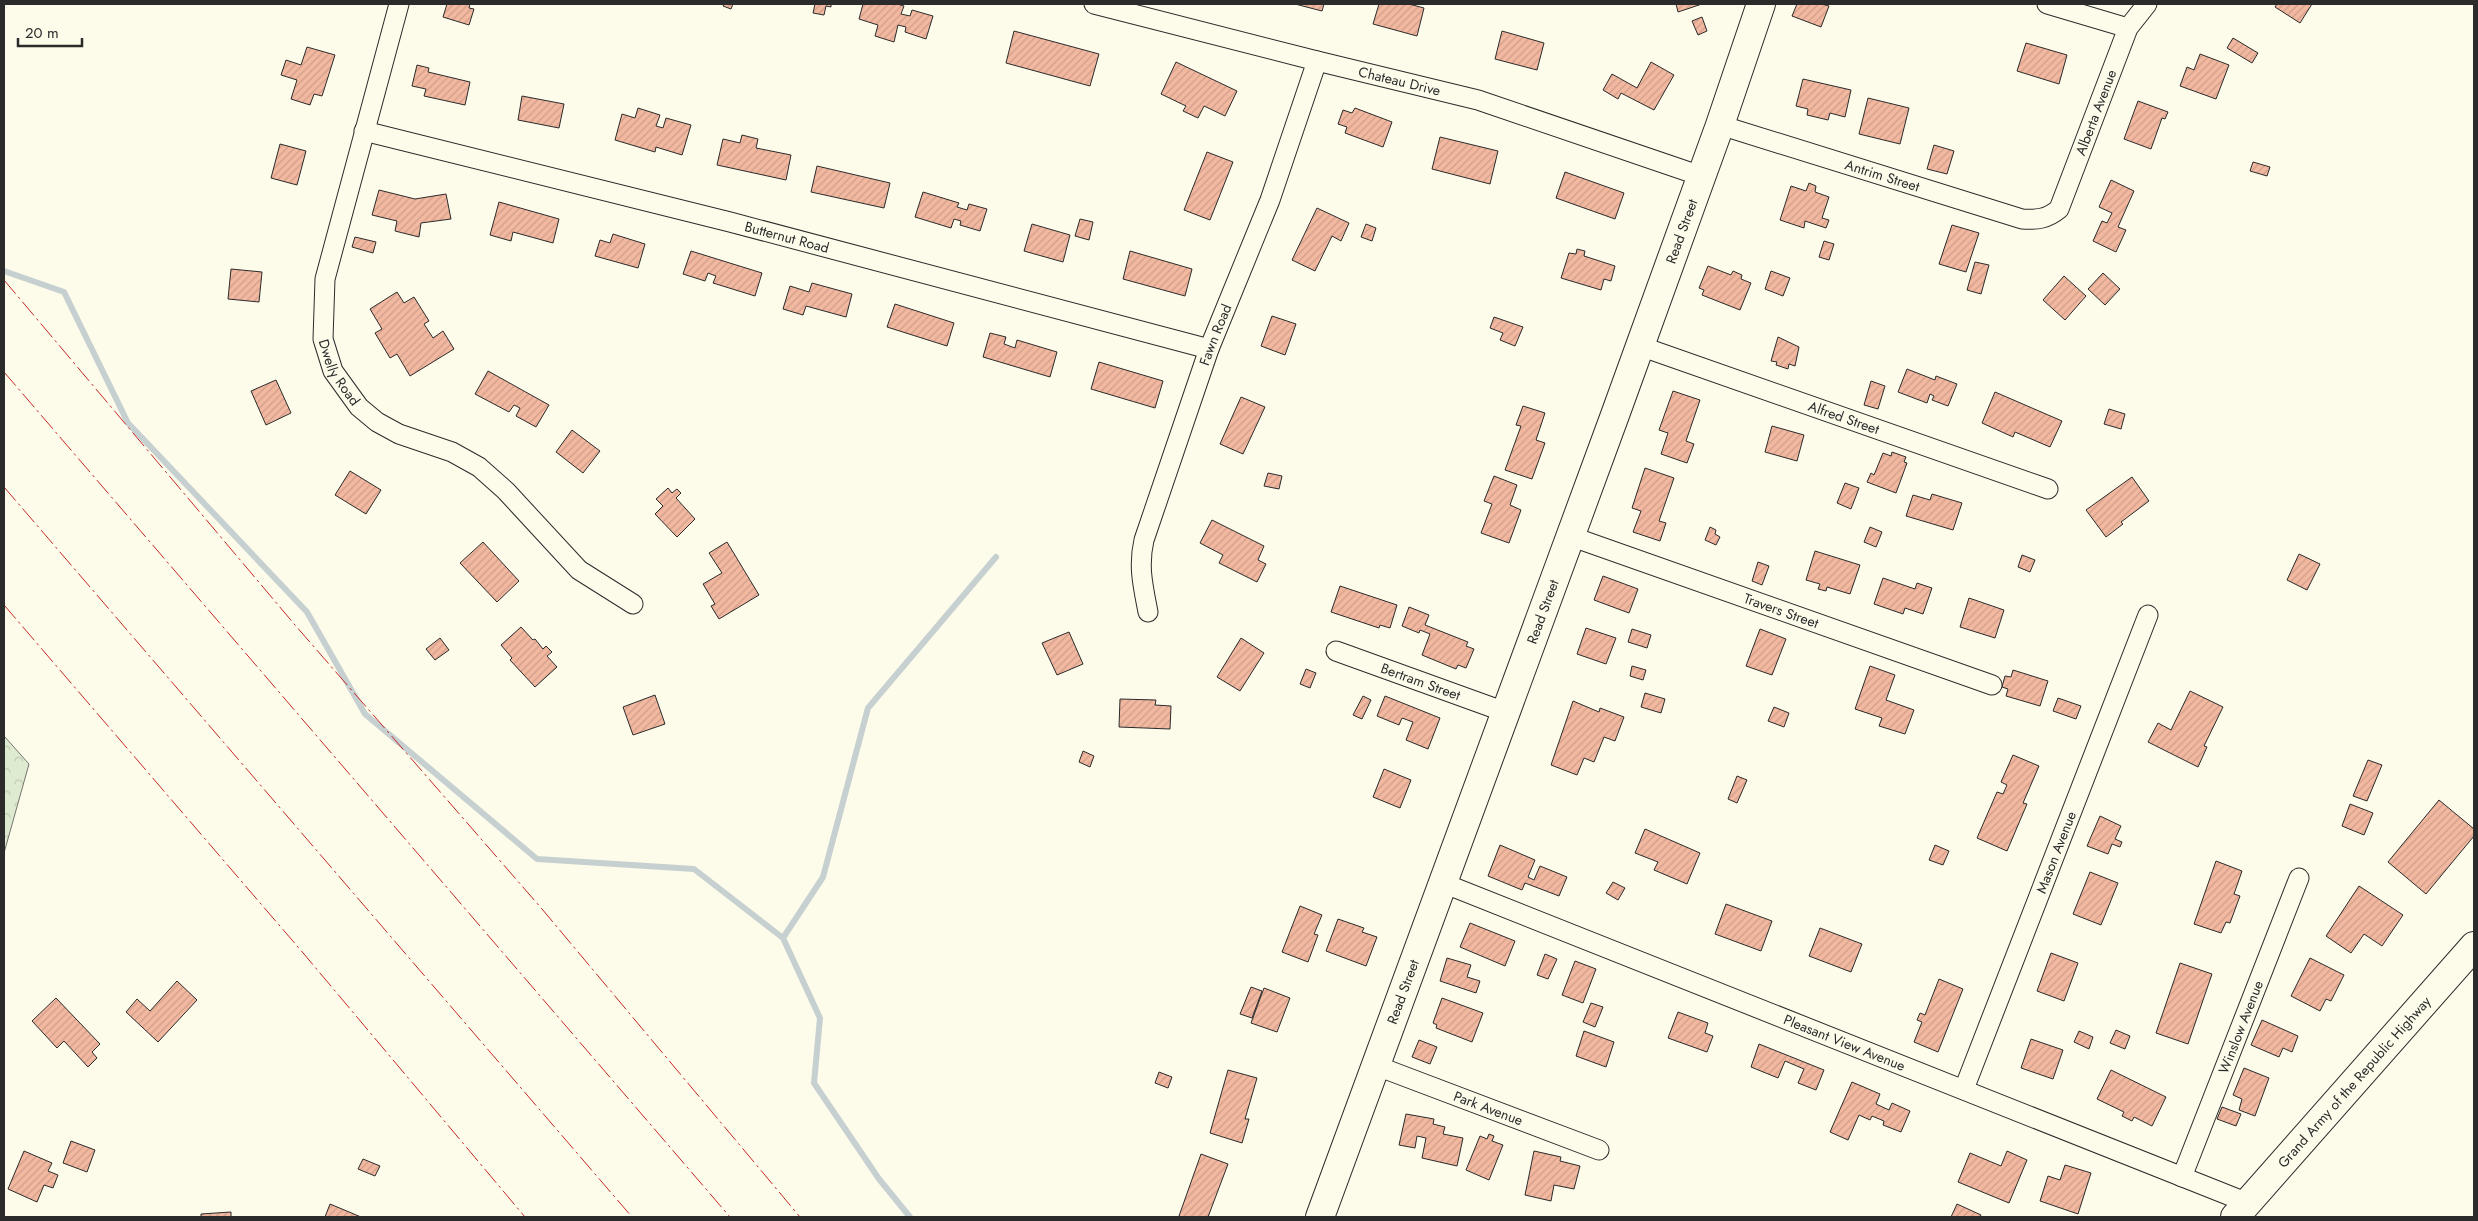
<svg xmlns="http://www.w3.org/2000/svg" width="2478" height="1221" font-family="Jost,sans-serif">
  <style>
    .forest { fill: url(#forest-crowns); stroke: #74746e }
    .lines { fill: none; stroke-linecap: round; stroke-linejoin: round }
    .stream { stroke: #c7d0d0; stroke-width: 6 }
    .building { fill: url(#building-hatch); stroke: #2b2b2b }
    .minor-casing { stroke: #2b2b2b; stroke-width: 21 }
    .secondary-casing { stroke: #2b2b2b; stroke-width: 30 }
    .primary-casing { stroke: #2b2b2b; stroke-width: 30 }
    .minor { stroke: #fdfbea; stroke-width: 19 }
    .secondary { stroke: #fdfbea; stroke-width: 28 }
    .primary { stroke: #fdfbea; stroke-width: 28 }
    .power { stroke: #c62828; stroke-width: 1; stroke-dasharray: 18 4 2.5 4; stroke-linecap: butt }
    .labels { text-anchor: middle; stroke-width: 4; stroke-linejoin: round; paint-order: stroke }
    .street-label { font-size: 14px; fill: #2b2b2b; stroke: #fdfbea }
  </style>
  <defs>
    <pattern id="forest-crowns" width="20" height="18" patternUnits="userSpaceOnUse" patternTransform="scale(1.25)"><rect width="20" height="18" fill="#deebd1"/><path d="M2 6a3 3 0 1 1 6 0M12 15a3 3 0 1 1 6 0" fill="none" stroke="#bfcab4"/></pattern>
    <pattern id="building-hatch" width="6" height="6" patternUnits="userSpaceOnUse" patternTransform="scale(1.25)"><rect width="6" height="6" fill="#f2b8a0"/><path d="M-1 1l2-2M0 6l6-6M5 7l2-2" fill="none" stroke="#d09e8a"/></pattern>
  </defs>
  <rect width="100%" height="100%" fill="#fdfbea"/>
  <path class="forest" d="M4,736L29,764L4,853Z"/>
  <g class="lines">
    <path class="stream" d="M4,271L64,292L128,423L307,612L365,714L537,859L694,869L783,938L820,1018L814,1083L879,1179L910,1217
      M783,938L823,877L868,708L996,557"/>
  </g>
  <path class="building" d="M447,4H470L469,8L474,9L469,25L443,17Z
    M724,4H733L731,9L723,6Z
    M815,4H831V7L826,6L824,15L813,13Z
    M863,4H897L904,6L901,14L910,16L912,10L933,16L926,39L905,32L906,27L898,25L894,42L875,36L878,25L859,19Z
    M1295,4H1324L1322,11Z
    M1379,4H1409L1424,8L1417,36L1373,24Z
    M1676,4H1702L1678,12Z
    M1797,4H1822L1829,6L1821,27L1792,16Z
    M2277,4H2312L2300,23L2275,7Z
    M1702,17L1707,31L1698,35L1692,21Z
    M1014,31L1099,54L1090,86L1006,63Z
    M1502,31L1544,43L1537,70L1495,59Z
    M2233,38L2258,53L2252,63L2227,48Z
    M2026,43L2067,55L2059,84L2017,71Z
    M307,47L335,55L322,96L314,94L310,105L291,99L297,80L281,75L286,60L301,65Z
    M2200,54L2229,65L2216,99L2180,86L2187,67L2194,70Z
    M1176,62L1237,91L1225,116L1204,106L1198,118L1183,111L1186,106L1161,94Z
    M1651,62L1674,75L1654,110L1621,93L1618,99L1603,90L1612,74L1637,88Z
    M417,65L429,68L428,72L470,82L465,105L424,96L426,89L412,86Z
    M1803,79L1851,90L1845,117L1830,113L1828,120L1807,115L1808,109L1796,106Z
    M522,96L564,104L559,128L518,120Z
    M1868,98L1909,108L1900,144L1859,134Z
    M2138,101L2168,112L2165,119L2162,118L2151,149L2124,139Z
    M638,108L660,115L656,126L663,128L666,118L691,125L682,155L656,147L655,152L615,140L622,114L635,118Z
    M1355,108L1392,122L1383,147L1345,133L1347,127L1338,124L1343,110L1352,113Z
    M742,135L758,139L756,148L791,155L786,180L717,165L723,139L740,143Z
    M1440,137L1498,151L1490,184L1432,169Z
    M280,144L306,151L297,185L271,178Z
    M1934,145L1954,151L1947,174L1927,169Z
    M1207,152L1233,162L1210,220L1184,210Z
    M2253,162L2270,167L2267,176L2250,171Z
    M817,166L890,183L884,208L811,192Z
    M1565,172L1624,193L1615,219L1556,198Z
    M2111,180L2134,191L2118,227L2126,230L2116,252L2093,241L2102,221L2107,223L2112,213L2099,207Z
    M1809,183L1816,186L1815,192L1829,197L1822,218L1829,220L1826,228L1805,221L1804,228L1780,220L1791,186L1806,191Z
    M379,190L415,199L446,194L451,219L421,223L419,237L395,231L397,221L372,215Z
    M923,192L959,203L957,207L967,210L969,204L987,209L980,231L960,225L961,221L954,219L951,228L915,217Z
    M499,202L559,219L553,243L513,232L511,241L490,235Z
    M1317,208L1349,223L1341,241L1332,236L1315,271L1292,260Z
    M1080,219L1093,222L1089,240L1075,236Z
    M1032,224L1070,235L1063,262L1024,251Z
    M1366,224L1376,228L1372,241L1361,237Z
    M1952,225L1979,233L1966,272L1939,264Z
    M613,234L645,244L638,268L595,256L600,240L610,243Z
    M355,237L376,242L373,253L352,247Z
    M1824,241L1834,244L1829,260L1819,257Z
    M1577,249L1585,251L1584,256L1615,266L1611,281L1604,279L1601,290L1561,278L1569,253L1576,254Z
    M691,251L762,273L755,296L713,283L716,276L708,273L705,281L683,274Z
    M1130,251L1192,269L1185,296L1123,279Z
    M1975,262L1989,265L1981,294L1967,290Z
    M1708,266L1731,275L1733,271L1742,275L1741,279L1751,283L1740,310L1702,295L1704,290L1699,288Z
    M231,269L262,272L259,302L228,299Z
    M1771,271L1790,278L1783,296L1765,289Z
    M2103,273L2120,289L2105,305L2088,289Z
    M2064,276L2086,296L2065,320L2043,300Z
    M812,283L852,294L846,317L806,306L803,315L783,309L790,286L809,292Z
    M397,292L404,303L414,297L429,321L424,324L433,338L443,331L454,349L410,376L397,354L390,358L375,333L382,329L370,309Z
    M895,304L954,323L947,346L887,327Z
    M1272,316L1296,324L1285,355L1261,346Z
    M1494,317L1523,327L1515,346L1500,340L1503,333L1490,328Z
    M990,333L1006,337L1004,344L1015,348L1017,340L1057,352L1050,377L983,357Z
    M1778,337L1799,347L1795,366L1789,364L1788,369L1776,365L1777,362L1771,361Z
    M1099,362L1163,381L1155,408L1091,389Z
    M1907,369L1935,380L1936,376L1957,384L1948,406L1932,400L1934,396L1930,394L1927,403L1898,392Z
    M488,371L549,405L536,427L516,416L520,408L514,405L509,412L475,394Z
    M276,380L291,413L266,425L251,391Z
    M1871,381L1885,386L1878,409L1864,405Z
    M1673,391L1700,400L1686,441L1694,444L1687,463L1661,454L1668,433L1659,430Z
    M1995,392L2062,421L2050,447L2015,432L2013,437L1982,423Z
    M1241,397L1265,407L1243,454L1220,444Z
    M1523,406L1545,413L1536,440L1545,443L1532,479L1505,470L1521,426L1516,425Z
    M2109,409L2125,414L2121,429L2104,424Z
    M1772,426L1804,435L1797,461L1765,452Z
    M572,430L600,451L583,473L556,452Z
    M1892,452L1906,457L1904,462L1907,463L1896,493L1867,482L1871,473L1874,475L1883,453L1891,456Z
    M1645,468L1674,478L1659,521L1666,523L1660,541L1633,532L1641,511L1632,508Z
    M350,471L381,490L366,514L335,495Z
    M1268,473L1282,476L1279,489L1264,486Z
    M1494,476L1517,485L1510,505L1521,510L1509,543L1481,533L1492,504L1484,501Z
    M2132,477L2149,501L2121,522L2123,524L2106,537L2086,510Z
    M1845,483L1859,488L1851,509L1837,503Z
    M668,488L672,493L677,489L681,493L676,498L695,519L677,537L655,514L663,506L656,499Z
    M1932,494L1962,503L1953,530L1906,516L1913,495L1930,500Z
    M1212,520L1264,546L1258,560L1266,564L1257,582L1219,563L1223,555L1200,543Z
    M1710,527L1716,530L1715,534L1720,537L1716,545L1705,540Z
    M1870,527L1882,532L1876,547L1864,542Z
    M483,542L519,581L497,602L460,563Z
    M727,542L759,595L719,619L711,606L715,604L703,584L722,573L709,553Z
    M1815,551L1860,565L1850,594L1827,587L1826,591L1818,589L1820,584L1806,580Z
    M2299,554L2320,564L2307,590L2287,580Z
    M2022,555L2035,560L2030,572L2018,567Z
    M1758,562L1769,566L1762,585L1752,581Z
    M1603,576L1638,589L1629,613L1594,600Z
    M1883,578L1915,589L1917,583L1932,588L1923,614L1905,608L1903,614L1874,604Z
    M1340,586L1397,605L1390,628L1380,625L1379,628L1331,612Z
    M1969,598L2004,610L1995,638L1960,627Z
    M1409,607L1429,615L1425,625L1468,642L1466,646L1474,649L1466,668L1458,665L1456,669L1422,655L1430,634L1420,630L1419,633L1402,626Z
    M521,627L533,640L535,639L543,649L546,646L552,652L547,656L557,667L535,687L510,660L512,658L501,645Z
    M1586,628L1616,638L1606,664L1577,654Z
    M1632,629L1651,635L1647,648L1628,642Z
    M1760,629L1786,639L1772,675L1746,666Z
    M1069,632L1083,664L1057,675L1042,643Z
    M440,638L449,650L435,660L426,649Z
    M1241,638L1264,653L1240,691L1217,677Z
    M1632,666L1646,670L1643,680L1630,676Z
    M1870,666L1895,675L1886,700L1914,710L1905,734L1879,726L1882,718L1855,709Z
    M1306,669L1316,673L1310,688L1300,684Z
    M2013,670L2048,681L2040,706L2006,696L2008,689L2002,687L2005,676L2011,677Z
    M2190,691L2223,707L2204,746L2207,747L2198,767L2148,742L2158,723L2171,730Z
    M1645,693L1665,699L1661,713L1641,707Z
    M655,695L665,724L633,735L623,707Z
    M1363,696L1371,700L1362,719L1353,715Z
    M1385,696L1440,718L1428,749L1406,740L1413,722L1402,718L1399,725L1377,716Z
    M2058,698L2081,706L2076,719L2053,711Z
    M1120,699L1156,700L1155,705L1171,706L1170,729L1119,727Z
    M1573,701L1599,712L1600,708L1624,717L1615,741L1604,737L1594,762L1584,758L1577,775L1551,765Z
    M1774,707L1789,713L1784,727L1768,721Z
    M1083,751L1094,756L1090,767L1079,762Z
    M2013,755L2039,766L2023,803L2027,804L2007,851L1977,838L1997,792L2003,794L2007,785L2001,782Z
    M2368,760L2382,765L2367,801L2353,796Z
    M1384,769L1411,780L1400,808L1373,797Z
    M1737,776L1747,780L1737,803L1728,799Z
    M2439,800L2474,829V836L2426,894L2388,862Z
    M2350,804L2373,813L2364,835L2342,826Z
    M2100,816L2121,826L2115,839L2122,842L2120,847L2112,844L2108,854L2087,846Z
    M1645,829L1700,853L1687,884L1654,870L1658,862L1635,853Z
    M1500,845L1535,860L1528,877L1534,880L1540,866L1567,877L1559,896L1525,883L1522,890L1488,876Z
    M1935,845L1949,851L1943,865L1929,860Z
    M2216,861L2242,871L2234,894L2240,896L2230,923L2226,922L2221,933L2194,924Z
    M2090,872L2118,883L2101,925L2073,914Z
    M1613,882L1625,888L1618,900L1606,893Z
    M2359,886L2403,915L2382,946L2364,934L2351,953L2326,936Z
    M1726,904L1772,921L1761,951L1715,934Z
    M1300,906L1322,915L1314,934L1318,935L1308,962L1282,952Z
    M1338,919L1364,928L1362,932L1377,937L1366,966L1326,951Z
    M1470,923L1515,941L1505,966L1460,947Z
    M1820,928L1862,944L1851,972L1809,956Z
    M2051,953L2078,963L2064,1001L2037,991Z
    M1545,954L1557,959L1548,979L1537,975Z
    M1447,958L1471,965L1467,977L1480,981L1476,993L1440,981Z
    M2310,958L2344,975L2331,1001L2326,999L2320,1011L2291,996Z
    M1575,961L1596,969L1583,1003L1562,995Z
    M2180,963L2212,974L2188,1044L2156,1033Z
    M1939,979L1963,989L1938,1052L1914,1042L1922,1022L1917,1020L1920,1013L1925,1015Z
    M177,981L197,1000L158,1042L126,1012L137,999L150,1011Z
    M1251,987L1262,991L1252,1018L1240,1014Z
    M1264,988L1290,998L1277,1032L1251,1023Z
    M56,998L100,1044L92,1052L97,1058L88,1067L64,1041L57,1048L32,1021Z
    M1442,998L1483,1013L1472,1042L1436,1028L1437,1025L1433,1023Z
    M1591,1003L1603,1007L1595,1027L1583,1022Z
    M1678,1012L1708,1023L1705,1033L1713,1036L1707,1052L1668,1038Z
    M2262,1020L2298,1036L2292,1052L2283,1048L2279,1057L2251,1045Z
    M2116,1030L2130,1036L2125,1049L2110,1043Z
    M1584,1031L1614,1042L1606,1067L1576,1056Z
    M2079,1031L2093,1037L2089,1049L2074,1042Z
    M2031,1039L2063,1050L2053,1079L2021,1068Z
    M1419,1040L1437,1047L1430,1064L1412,1057Z
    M1759,1044L1824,1070L1816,1090L1798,1083L1804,1069L1785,1061L1778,1078L1751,1067Z
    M2244,1068L2269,1078L2255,1116L2239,1110L2242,1099L2233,1095Z
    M1228,1070L1257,1078L1245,1119H1249L1242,1143L1210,1133Z
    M2111,1070L2166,1097L2152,1126L2134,1117L2132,1121L2122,1116L2124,1112L2097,1099Z
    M1159,1072L1172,1077L1168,1088L1155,1083Z
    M1852,1082L1880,1094L1876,1104L1889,1110L1892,1103L1910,1111L1901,1132L1883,1125L1884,1121L1872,1116L1870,1120L1859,1115L1848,1140L1830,1132Z
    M2222,1107L2241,1114L2236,1126L2217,1119Z
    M1406,1114L1434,1119L1433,1124L1445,1127L1443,1134L1463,1138L1457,1166L1422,1158L1426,1138L1417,1136L1415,1148L1399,1145Z
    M1489,1134L1494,1136L1492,1141L1503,1145L1489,1180L1466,1170L1480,1136L1487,1139Z
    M71,1141L95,1150L87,1172L63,1163Z
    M24,1151L52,1163L48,1171L58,1175L53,1188L44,1185L37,1202L8,1189Z
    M1534,1151L1561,1157L1560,1161L1580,1166L1574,1189L1554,1185L1551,1201L1525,1195Z
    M2007,1151L2027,1160L2009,1203L1958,1182L1970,1153L2001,1166Z
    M1201,1154L1228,1164L1208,1217H1182L1179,1216Z
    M363,1159L380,1166L375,1176L358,1169Z
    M2065,1165L2091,1173L2078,1214L2040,1201L2048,1176L2060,1180Z
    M330,1204L361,1217H325Z
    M1957,1204L1981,1215L1980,1217H1951Z
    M231,1212V1217H201V1214Z"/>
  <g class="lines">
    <g class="minor-casing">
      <g id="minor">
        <path id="s1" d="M399,4L325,279L323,339L333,371L359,407L377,422L399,434L452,452L479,467L506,491L579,570L633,604"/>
        <path id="s2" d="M1094,4L1317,61L1478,100L1701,176"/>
        <path d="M2047,4L2128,28"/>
        <path id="s3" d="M1720,125L2022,219C2037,220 2047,219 2059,209L2128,28L2147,4"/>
        <path id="s4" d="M364,131L730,222L1209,349"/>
        <path id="s5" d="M1640,346L2048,489"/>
        <path id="s6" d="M1570,536L1992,685"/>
        <path id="s7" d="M1148,612C1143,586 1138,566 1144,540L1209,349L1270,200L1317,61"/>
        <path id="s8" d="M1336,651L1505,712"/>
        <path id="s9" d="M1443,883L2248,1203"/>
        <path id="s10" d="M1377,1066L1599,1150"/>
        <path id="s11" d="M1964,1089L2148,615"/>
        <path id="s12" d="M2182,1177L2299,878"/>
      </g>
    </g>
    <g class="secondary-casing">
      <g id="secondary">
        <path id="s13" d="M1320,1217L1615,415L1720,125L1761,4"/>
      </g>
    </g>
    <g class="primary-casing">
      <g id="primary">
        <path id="s14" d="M2235,1217L2474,946"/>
      </g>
    </g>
    <use href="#minor" class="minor"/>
    <use href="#secondary" class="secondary"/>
    <use href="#primary" class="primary"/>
    <path class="power" d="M4,280L295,625L542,909L800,1217
      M4,372L730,1217
      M4,487L632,1217
      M4,605L304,954L525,1217"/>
  </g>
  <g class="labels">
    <g class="street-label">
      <text dy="5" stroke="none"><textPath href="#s2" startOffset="315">Chateau Drive</textPath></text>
      <text dy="5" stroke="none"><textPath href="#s3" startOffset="459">Alberta Avenue</textPath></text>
      <text dy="5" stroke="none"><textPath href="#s3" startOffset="170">Antrim Street</textPath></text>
      <text dy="5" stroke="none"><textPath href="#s13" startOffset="1050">Read Street</textPath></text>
      <text dy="5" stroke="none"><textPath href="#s4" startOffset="436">Butternut Road</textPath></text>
      <text dy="5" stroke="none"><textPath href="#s7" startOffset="290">Fawn Road</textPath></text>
      <text dy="5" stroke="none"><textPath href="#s1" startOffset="382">Dwelly Road</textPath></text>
      <text dy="5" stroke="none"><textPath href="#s5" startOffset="216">Alfred Street</textPath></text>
      <text dy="5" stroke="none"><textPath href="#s13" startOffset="645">Read Street</textPath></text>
      <text dy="5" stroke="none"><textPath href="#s6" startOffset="224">Travers Street</textPath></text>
      <text dy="5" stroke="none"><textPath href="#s8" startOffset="90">Bertram Street</textPath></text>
      <text dy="5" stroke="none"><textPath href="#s11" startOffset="254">Mason Avenue</textPath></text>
      <text dy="5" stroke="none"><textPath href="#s13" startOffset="240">Read Street</textPath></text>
      <text dy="5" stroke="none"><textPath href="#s12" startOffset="161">Winslow Avenue</textPath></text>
      <text dy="5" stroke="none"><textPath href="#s9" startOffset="432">Pleasant View Avenue</textPath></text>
      <text dy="5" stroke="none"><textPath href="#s14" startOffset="180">Grand Army of the Republic Highway</textPath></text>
      <text dy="5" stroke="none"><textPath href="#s10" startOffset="119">Park Avenue</textPath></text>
    </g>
  </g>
  <rect width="2478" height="1221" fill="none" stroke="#2b2b2b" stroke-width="10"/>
  <path d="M18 38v8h64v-8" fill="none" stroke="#2b2b2b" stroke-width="2.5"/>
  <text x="25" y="38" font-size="15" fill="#2b2b2b" stroke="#fdfbea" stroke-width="4" paint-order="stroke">20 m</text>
</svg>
